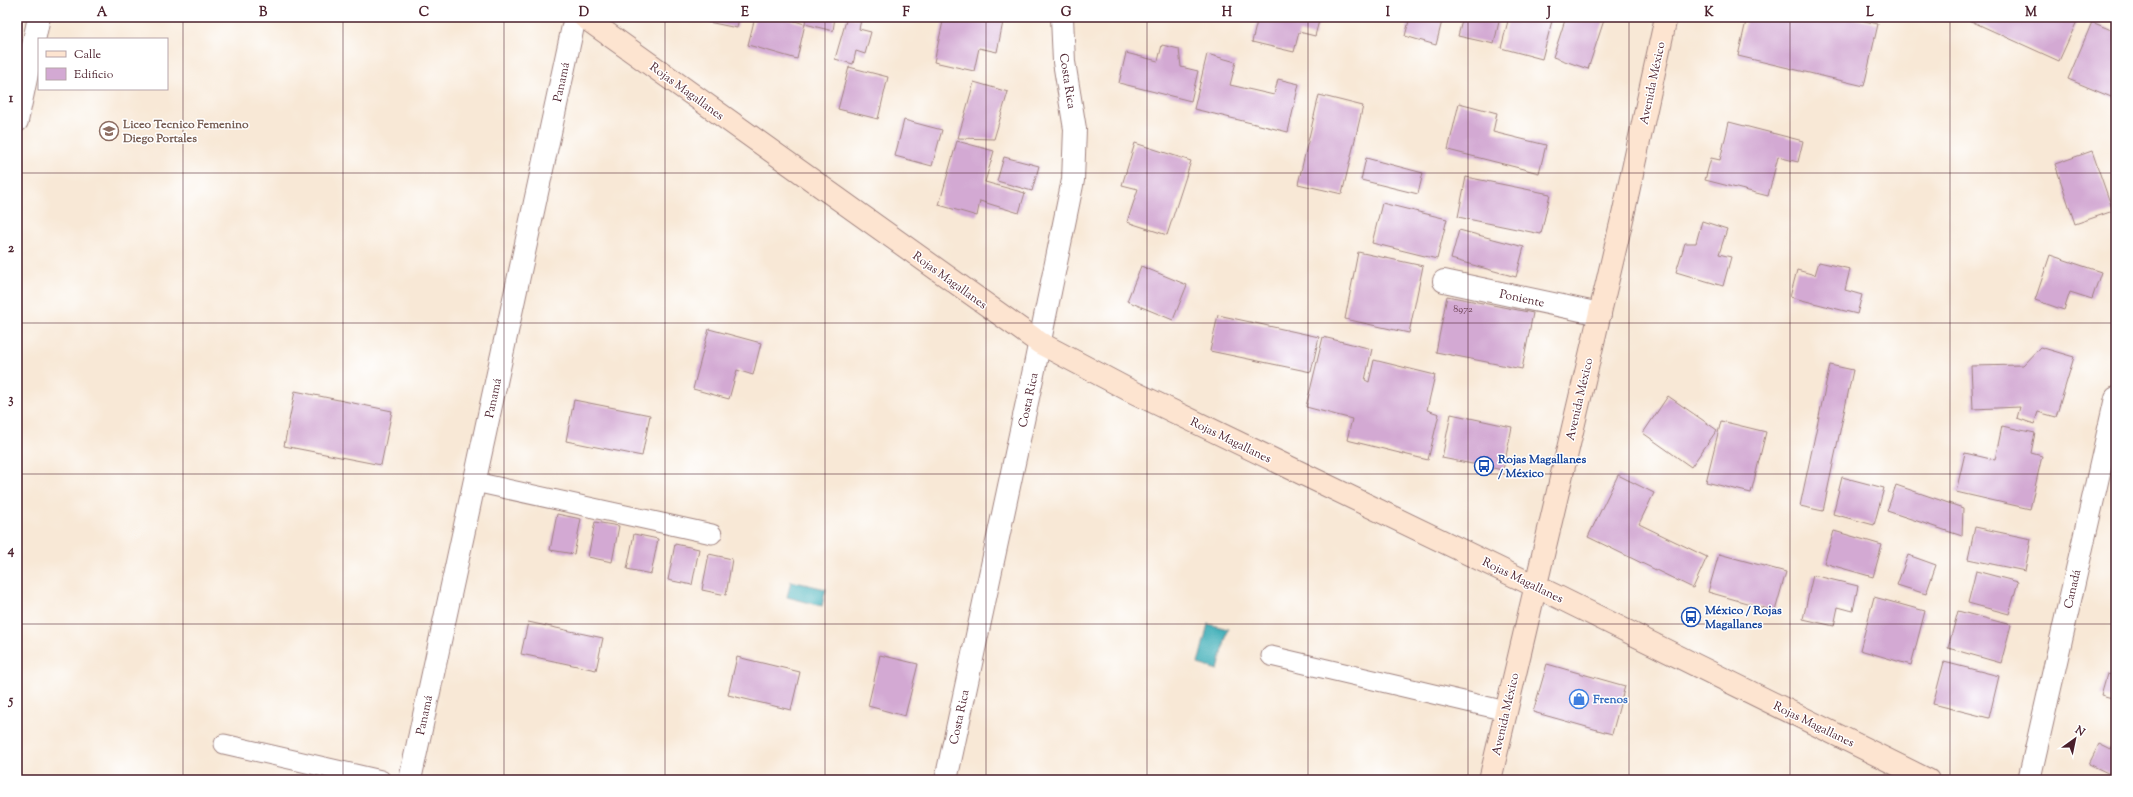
<svg xmlns="http://www.w3.org/2000/svg" width="2133" height="797" font-family="'Sorts Mill Goudy',serif">
  <style>
    .water { fill: #3fafb8; stroke: #446772 }
    .building { fill: #d3a9d3 }
    .lines { fill: none; stroke-linecap: round; stroke-linejoin: round }
    .lane-casing { stroke: #a18480; stroke-width: 21 }
    .street-casing { stroke: #a18480; stroke-width: 24 }
    .secondary-casing { stroke: #a18480; stroke-width: 24 }
    .lane { stroke: #fff; stroke-width: 19 }
    .street { stroke: #fff; stroke-width: 22 }
    .secondary { stroke: #fde4d0; stroke-width: 22 }
    .grid { fill: none; stroke: #4a1f2b; stroke-width: 1; stroke-opacity: 0.55 }
    .labels { text-anchor: middle; stroke-width: 3; stroke-linejoin: round; paint-order: stroke }
    .number-label { font-size: 10px; fill: #6c4255 }
    .street-label { font-size: 12px; fill: #4a1f2b; stroke: #fff }
    .education-label { font-size: 12px; font-weight: bold; fill: #785e54; stroke: #fff; text-anchor: start }
    .transit-label { font-size: 12px; font-weight: bold; fill: #164399; stroke: #fff; text-anchor: start }
    .shop-label { font-size: 12px; font-weight: bold; fill: #366cbe; stroke: #fff; text-anchor: start }
    .neatline { fill: none; stroke: #4a1f2b; stroke-width: 1.5 }
    .grid-label { font-size: 13px; text-anchor: middle; font-weight: bold; fill: #4a1f2b }
  </style>
  <rect width="100%" height="100%" fill="#fff"/>
  <filter id="ink" filterUnits="userSpaceOnUse"><feTurbulence type="fractalNoise" baseFrequency=".025" numOctaves="2"/><feDisplacementMap in="SourceGraphic" scale="8" xChannelSelector="R" yChannelSelector="G"/><feConvolveMatrix kernelMatrix="1 2 1 2 8 2 1 2 1" color-interpolation-filters="sRGB"/></filter>
  <filter id="wash" filterUnits="userSpaceOnUse"><feTurbulence type="fractalNoise" baseFrequency=".012" numOctaves="4" result="noise"/><feDisplacementMap in="SourceGraphic" scale="16" xChannelSelector="R" yChannelSelector="G"/><feGaussianBlur stdDeviation="0.9" result="paint"/><feColorMatrix in="noise" values="0 0 0 0 0 0 0 0 0 0 0 0 0 0 0 0 0 1.4 0 .05"/><feComposite in="paint" operator="in"/></filter>
  <g filter="url(#wash)">
    <rect width="100%" height="100%" fill="#f8e8d6"/>
    <path class="water" d="M791,581L826,589L822,606L787,597Z
      M1208,624L1228,629L1218,670L1198,664Z"/>
    <g id="blocks">
      <path class="building" d="M694,17H739L737,28L694,19Z
        M755,17H780L805,24L797,59L748,45Z
        M806,17H835L833,31L805,24Z
        M847,17L861,20L859,29L871,32L865,54L856,51L853,64L835,59Z
        M944,17H1004L997,52L979,48L974,71L934,62Z
        M1258,17H1320L1315,36L1299,32L1294,52L1252,42Z
        M1410,17H1443L1436,45L1405,36Z
        M1463,17H1500L1494,44L1458,36Z
        M1509,17H1553L1542,59L1501,48Z
        M1566,17H1605L1588,69L1553,57Z
        M1747,17H1847L1878,24L1864,86L1738,56Z
        M1962,17H2074L2078,19L2059,61Z
        M2092,22L2116,32V99L2068,79Z
        M1162,45L1179,49L1181,67L1198,71L1191,101L1119,83L1126,53L1158,61Z
        M1207,54L1236,62L1230,85L1274,95L1278,79L1299,84L1288,132L1194,109Z
        M849,67L888,77L878,119L838,109Z
        M974,82L1008,92L994,139L958,138Z
        M1319,95L1363,106L1342,194L1298,184Z
        M1459,103L1497,113L1493,132L1546,145L1539,173L1448,150Z
        M904,120L942,130L932,166L895,156Z
        M1729,122L1803,141L1798,162L1778,157L1768,196L1705,180L1711,158L1720,160Z
        M957,141L994,151L985,182L1025,193L1019,213L980,201L977,216L939,205Z
        M1135,143L1191,161L1167,235L1127,222L1138,189L1122,185Z
        M2092,151L2113,211L2075,224L2055,164Z
        M1004,157L1039,166L1032,191L997,181Z
        M1366,158L1423,173L1418,194L1361,180Z
        M1466,177L1550,194L1541,234L1458,217Z
        M1382,203L1447,219L1437,259L1372,243Z
        M1702,221L1727,229L1719,254L1731,257L1723,286L1676,272L1685,243H1696Z
        M1459,230L1524,247L1516,277L1451,259Z
        M1358,252L1423,266L1409,333L1345,319Z
        M2050,255L2101,272L2092,299L2070,292L2064,310L2035,300Z
        M1819,262L1850,269L1845,290L1862,295L1857,314L1790,297L1797,270L1815,275Z
        M1141,266L1187,285L1173,320L1127,301Z
        M1447,296L1533,313L1522,369L1436,352Z
        M1218,315L1319,337L1311,372L1210,351Z
        M709,329L761,343L753,375L737,370L729,399L693,389Z
        M1323,337L1372,349L1365,380L1369,382L1374,360L1435,375L1427,410L1439,414L1428,460L1347,440L1352,419L1306,407Z
        M2040,347L2074,357L2056,417L2038,412L2034,424L2017,418L2020,407L1973,409L1971,366L2023,365Z
        M1830,365L1853,370L1823,511L1800,506Z
        M295,391L392,411L381,465L284,446Z
        M1668,396L1717,430L1691,467L1643,433Z
        M574,400L650,415L642,456L566,441Z
        M1451,414L1512,427L1503,470L1442,458Z
        M1721,421L1766,432L1751,493L1706,482Z
        M2002,426L2035,433L2031,453L2042,456L2030,509L1956,492L1965,453L1995,460Z
        M1618,475L1654,493L1639,524L1707,557L1693,588L1588,537Z
        M1842,477L1884,488L1874,525L1833,514Z
        M1896,485L1963,508L1962,536L1887,511Z
        M557,514L581,519L574,554L550,550Z
        M595,522L619,526L612,562L588,557Z
        M1975,527L2031,539L2025,571L1968,559Z
        M1834,531L1882,545L1873,577L1824,563Z
        M634,534L658,539L651,574L627,569Z
        M675,544L699,549L692,585L668,580Z
        M709,554L732,559L726,595L702,590Z
        M1719,554L1786,572L1775,611L1708,592Z
        M1908,555L1936,565L1926,594L1897,585Z
        M1976,571L2018,582L2009,614L1968,603Z
        M1813,575L1858,586L1853,611L1838,607L1834,626L1803,619Z
        M1874,597L1925,611L1911,665L1860,650Z
        M1958,611L2011,625L2001,663L1948,648Z
        M528,622L603,638L596,670L521,654Z
        M880,655L918,664L905,716L868,706Z
        M737,657L800,672L791,710L728,695Z
        M1944,662L1999,676L1989,718L1933,704Z
        M1547,664L1625,686L1612,734L1533,712Z
        M2107,674L2116,676V699L2101,695Z
        M2116,740V777L2089,764L2099,744L2111,750Z"/>
    </g>
  </g>
  <g filter="url(#ink)">
    <use href="#blocks" fill-opacity="0" stroke="#a18480" stroke-width="1"/>
    <g class="lines">
      <g class="lane-casing">
        <path id="lane" d="M475,482L712,534
          M1271,656L1506,711
          M224,744L381,780"/>
      </g>
      <g class="street-casing">
        <path id="street" d="M17,121L39,17
          M1444,281L1600,314
          M410,780L575,17
          M946,780L1035,365L1073,180L1075,129L1064,62L1062,17
          M2029,780L2116,398"/>
      </g>
      <g class="secondary-casing">
        <path id="secondary" d="M584,17L1040,343L1129,390L1558,597L1928,780
          M1490,780L1623,215L1666,17"/>
      </g>
      <use href="#lane" class="lane"/>
      <use href="#street" class="street"/>
      <use href="#secondary" class="secondary"/>
    </g>
  </g>
  <path class="grid" d="M183,17V780M343,17V780M504,17V780M665,17V780M825,17V780M986,17V780M1147,17V780M1308,17V780M1468,17V780M1629,17V780M1790,17V780M1950,17V780M17,173H2116M17,323H2116M17,474H2116M17,624H2116"/>
  <defs>
    <g id="school-ring" transform="scale(1)"><circle r="9.5" fill="#fff" stroke="#8d6e63" stroke-width="1.5"/><path d="M0-5L7-2L0 1L-7-2ZM-4 1L0 2.5L4 1V4Q0 6-4 4Z" fill="#8d6e63"/></g>
    <g id="bus-ring" transform="scale(1)"><circle r="9.5" fill="#fff" stroke="#1a4fb4" stroke-width="1.5"/><path d="M-5-6H5V4H4V6H2V4H-2V6H-4V4H-5ZM-3.5-4V0h7V-4ZM-3.5 1.2v1.5H-2V1.2ZM2 1.2v1.5H3.5V1.2Z" fill="#1a4fb4"/></g>
    <g id="shop-ring" transform="scale(1)"><circle r="9.5" fill="#fff" stroke="#3f7fe0" stroke-width="1.5"/><path d="M-5-2.5h2.3a2.7 3.5 0 0 1 5.4 0H5L5.5 6h-11ZM-1.5-2.5h3a1.5 2.3 0 0 0-3 0Z" fill="#3f7fe0"/></g>
  </defs>
  <g fill-rule="evenodd">
    <use href="#school-ring" x="109" y="131"/>
    <use href="#bus-ring" x="1484" y="466"/>
    <use href="#bus-ring" x="1691" y="617"/>
    <use href="#shop-ring" x="1579" y="699"/>
  </g>
  <g class="labels">
    <g class="number-label">
      <text x="1463" y="312">8972</text>
    </g>
    <g class="street-label">
      <text transform="translate(1068 81) rotate(81)" y="4">Costa Rica</text>
      <text transform="translate(561 82) rotate(-78)" y="4">Panamá</text>
      <text transform="translate(1652 83) rotate(-78)" y="4">Avenida México</text>
      <text transform="translate(687 91) rotate(36)" y="4">Rojas Magallanes</text>
      <text transform="translate(950 280) rotate(36)" y="4">Rojas Magallanes</text>
      <text transform="translate(1522 298) rotate(12)" y="4">Poniente</text>
      <text transform="translate(493 398) rotate(-78)" y="4">Panamá</text>
      <text transform="translate(1579 399) rotate(-77)" y="4">Avenida México</text>
      <text transform="translate(1028 400) rotate(-78)" y="4">Costa Rica</text>
      <text transform="translate(1231 440) rotate(26)" y="4">Rojas Magallanes</text>
      <text transform="translate(1523 580) rotate(26)" y="4">Rojas Magallanes</text>
      <text transform="translate(2072 589) rotate(-77)" y="4">Canadá</text>
      <text transform="translate(1505 714) rotate(-77)" y="4">Avenida México</text>
      <text transform="translate(424 715) rotate(-78)" y="4">Panamá</text>
      <text transform="translate(959 717) rotate(-78)" y="4">Costa Rica</text>
      <text transform="translate(1814 724) rotate(26)" y="4">Rojas Magallanes</text>
    </g>
    <g class="education-label">
      <text x="123" y="128">Liceo Tecnico Femenino<tspan x="123" dy="14">Diego Portales</tspan></text>
    </g>
    <g class="transit-label">
      <text x="1498" y="463">Rojas Magallanes<tspan x="1498" dy="14">/ México</tspan></text>
      <text x="1705" y="614">México / Rojas<tspan x="1705" dy="14">Magallanes</tspan></text>
    </g>
    <g class="shop-label">
      <text x="1593" y="703">Frenos</text>
    </g>
  </g>
  <rect width="2133" height="797" fill="none" stroke="#fff" stroke-width="44"/>
  <rect x="38" y="38" width="130" height="52" fill="#ffffff" stroke="#b7a5aa"/>
  <rect x="46" y="51" width="20" height="6" fill="#fde4d0" stroke="#b7a5aa"/>
  <text x="74" y="58" font-size="12" fill="#4a1f2b">Calle</text>
  <rect x="46" y="68" width="20" height="12" fill="#d3a9d3" stroke="#b7a5aa"/>
  <text x="74" y="78" font-size="12" fill="#4a1f2b">Edificio</text>
  <g transform="translate(2075 739) rotate(33)" stroke="#ffffff" stroke-width="3" paint-order="stroke">
  <path d="M0-3L7 15L0 10L-7 15Z" fill="#4a1f2b"/>
  <text y="-6" font-size="11" font-weight="bold" text-anchor="middle" fill="#4a1f2b">N</text>
  </g>
  <rect x="22" y="22" width="2089" height="753" class="neatline"/>
  <g class="grid-label">
    <text x="102" y="16">A</text>
    <text x="263" y="16">B</text>
    <text x="424" y="16">C</text>
    <text x="584" y="16">D</text>
    <text x="745" y="16">E</text>
    <text x="906" y="16">F</text>
    <text x="1066" y="16">G</text>
    <text x="1227" y="16">H</text>
    <text x="1388" y="16">I</text>
    <text x="1549" y="16">J</text>
    <text x="1709" y="16">K</text>
    <text x="1870" y="16">L</text>
    <text x="2031" y="16">M</text>
    <text x="11" y="102">1</text>
    <text x="11" y="252">2</text>
    <text x="11" y="403">3</text>
    <text x="11" y="554">4</text>
    <text x="11" y="704">5</text>
  </g>
</svg>
